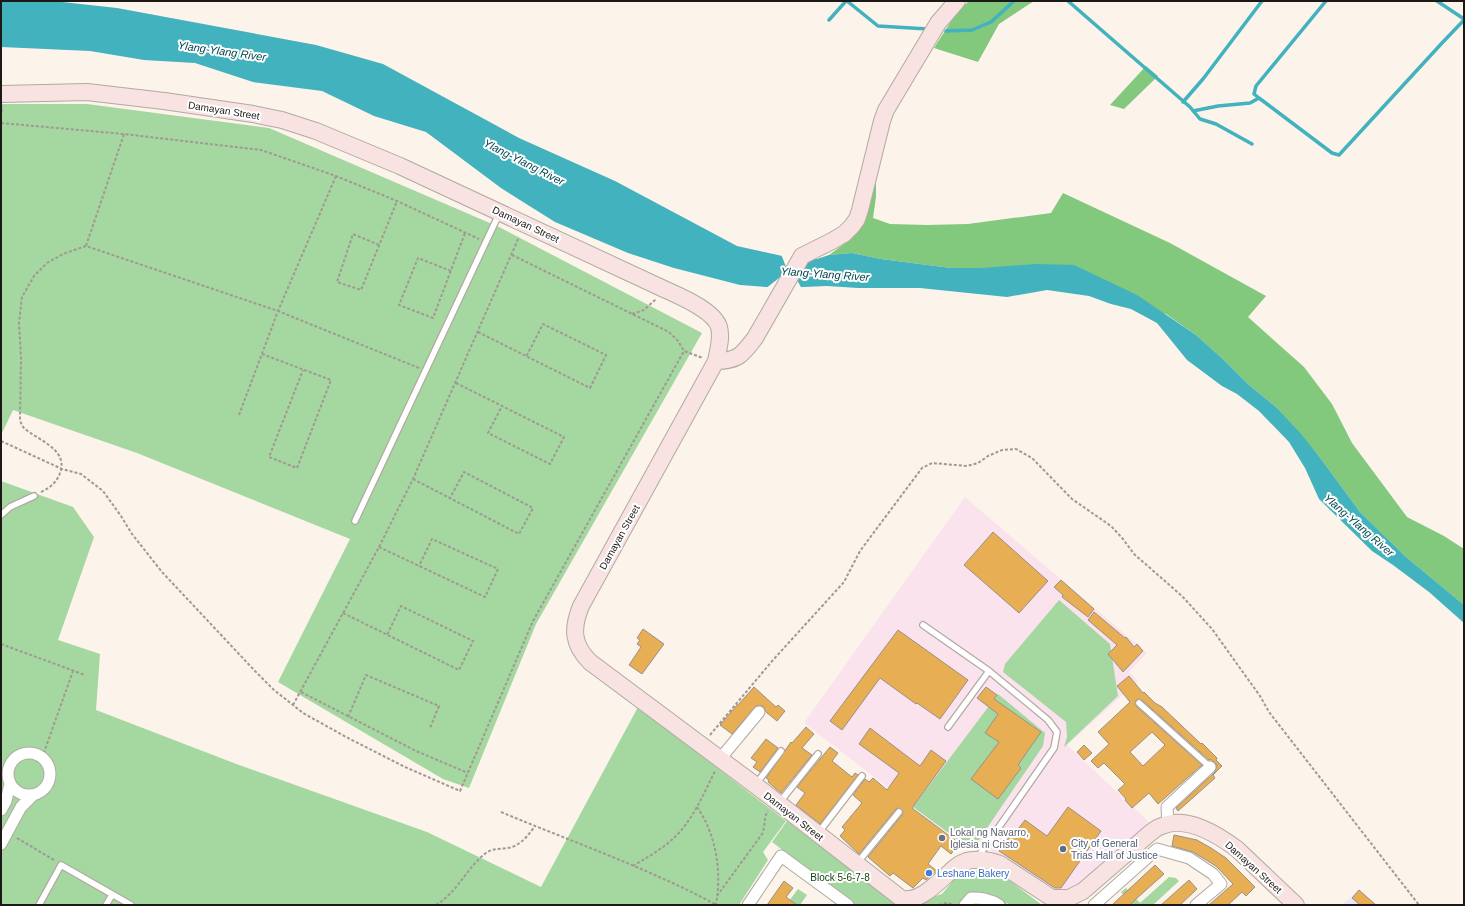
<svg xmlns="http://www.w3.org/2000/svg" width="1465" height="906" font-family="Arial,sans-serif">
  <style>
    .commercial { fill: #fbe3ee }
    .industrial { fill: #ede7fd }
    .green { fill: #a5d7a1 }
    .forest { fill: #82c87d }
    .water { fill: #41b2be }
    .pier { fill: #fcf3ea }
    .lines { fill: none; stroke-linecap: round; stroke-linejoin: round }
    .stream { stroke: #41b2be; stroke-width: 3.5 }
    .building { fill: #e7ae53; stroke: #989188; fill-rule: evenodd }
    .lane-casing { stroke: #b1aaa1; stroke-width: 8 }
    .street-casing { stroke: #b1aaa1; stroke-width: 13 }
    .secondary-casing { stroke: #b1aaa1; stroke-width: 18 }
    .path { stroke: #a09993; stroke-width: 2; stroke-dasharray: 3 2; stroke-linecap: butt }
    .lane { stroke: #fff; stroke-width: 5.5 }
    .street { stroke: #fff; stroke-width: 11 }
    .secondary { stroke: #f8e2e2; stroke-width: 16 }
    .worship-dot { fill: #6b7280; stroke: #fff; stroke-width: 1.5 }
    .service-dot { fill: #5c6f8a; stroke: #fff; stroke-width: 1.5 }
    .shop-dot { fill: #3f7fe0; stroke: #fff; stroke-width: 1.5 }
    .labels { text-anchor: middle; stroke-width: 4; stroke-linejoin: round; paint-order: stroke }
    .street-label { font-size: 10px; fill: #1c1916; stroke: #fff }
    .worship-label { font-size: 10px; fill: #5b616d; stroke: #fff; text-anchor: start }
    .service-label { font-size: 10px; fill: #4e5e75; stroke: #fff; text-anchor: start }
    .shop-label { font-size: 10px; fill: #366cbe; stroke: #fff; text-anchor: start }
    .park-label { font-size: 10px; fill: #0b3d0b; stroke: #fff }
    .water-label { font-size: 11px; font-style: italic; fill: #00474e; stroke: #fff }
  </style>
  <rect width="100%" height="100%" fill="#fcf3ea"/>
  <path class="commercial" d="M965,497L1147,653L1129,672L1138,681L1067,745L1149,822L1077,888L1066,893H1052L989,849L972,850L960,843L804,723Z"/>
  <path class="industrial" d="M1359,890L1377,905H1342Z"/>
  <path class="green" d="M1,104H87L269,128L499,227L702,333L536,624L469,788L443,779L278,682L350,539L137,453L13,410L1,435Z
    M1,481L73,507L94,537L58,640L100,654L96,710L239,765L427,832L541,887L638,707L786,821L763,852L768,860L739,905H1Z
    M1059,600L1110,644L1118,696L1064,747L1067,737L1066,722L1003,672L1005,664Z
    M998,694L1045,733L1043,746L972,850L913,807Z
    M787,821L895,903L903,905H855L772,842Z
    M968,869L1002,875L1042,905H1010L1007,903L1005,905H919L932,897L942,894L956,877Z
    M1169,877L1176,878L1179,881L1153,905H1133L1121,892L1126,888L1140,903Z
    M798,889L807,895L800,905H786Z"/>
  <path class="forest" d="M969,1H1034L999,24L978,62L934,48L957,12Z
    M1146,66L1158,76L1124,109L1110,105Z
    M876,173V197L873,218L890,224L927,225L968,224L1051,213L1063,193L1170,243L1266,296L1248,317L1304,367L1332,404L1352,443L1407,517L1444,536L1464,549V605L1406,557L1360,512L1318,455L1276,407L1249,385L1224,360L1196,335L1166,314L981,268H951L881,259L852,253L829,255L848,241Z"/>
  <path class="water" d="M1,1H53L117,8L316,45L383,64L519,138L615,181L737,246L796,259H817L829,255L852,253L881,259L951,268H981L1037,264L1074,265L1137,295L1196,335L1224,360L1249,385L1276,407L1301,434L1318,455L1360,512L1406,557L1464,605V623L1429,592L1393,565L1372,551L1319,499L1305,468L1289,442L1259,411L1237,394L1222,386L1187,360L1157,323L1131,309L1111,304L1089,296L1047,290L1007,297L920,288H858L827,286L780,288L740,285L674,268L628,253L555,222L501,188L426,132L374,116L322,91L253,82L195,63L144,60L90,51L1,47Z"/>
  <path class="pier" d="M781,254L813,259L798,270L796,278L802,289H765L784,274L786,267Z"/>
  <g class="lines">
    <path class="stream" d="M847,1L878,26L928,29
      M1068,1L1190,107L1200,119L1216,124L1252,144
      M1437,1L1464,19
      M829,20L846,1
      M946,31L972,30L991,22L1014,1
      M1259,98L1254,94L1256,86L1326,1
      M1183,102L1203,79L1262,1
      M1193,111L1218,106L1250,103L1259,98L1332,153L1339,155L1442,43L1464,20"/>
  </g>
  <path class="building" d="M993,532L1048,581L1019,613L964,565Z
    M1061,580L1094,609L1088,617L1062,597L1063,595L1054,587Z
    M1094,612L1125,638L1126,637L1134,647L1137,644L1143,651L1123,672L1108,654L1117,645L1088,620Z
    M643,629L664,644L642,674L629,665L641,647L637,644L640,640L637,638Z
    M898,630L968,680L940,719L917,703L916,704L880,678L842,730L830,721Z
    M1129,676L1143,693L1144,692L1155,703L1162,707L1201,744L1202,743L1217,758L1216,760L1222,766L1213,775L1215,778L1178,811L1176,808L1215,772L1217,765L1212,760H1209L1142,700L1138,699L1136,700L1135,704L1136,706L1202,765L1158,804L1149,793L1132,808L1125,800L1126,799L1118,790L1125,784L1104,763L1098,768L1091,761L1109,744L1098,732L1130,702L1117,686ZM1152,732L1165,745L1143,766L1130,752Z
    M754,687L776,707L778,705L785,711L777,721L766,712L763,706H756L732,734L720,725L737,705H738Z
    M986,687L997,695L994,699L1041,732L1018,765L1021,768L998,799L971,779L999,742L985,733L998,714L977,698Z
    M806,727L814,734L802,748L812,755L781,793L768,782L769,780L766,778L791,742L792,743Z
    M870,728L920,766L931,750L946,761L912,808L959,843L951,854L941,846L928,864L937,871L926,880L923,878L913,888L893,873L890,876L868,857L902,815L903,811L901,809L898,808L896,809L859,854L840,836L845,830L842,827L862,803L853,795L865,779L869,782L873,778L887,790L899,773L859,744Z
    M766,739L778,748L760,772L753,767L757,762L751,758Z
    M1084,745L1092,753L1084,760L1077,752Z
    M830,747L838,753L832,761L852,777L855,773L858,775L820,824L796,805L805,793L797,787Z
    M1068,807L1101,831L1061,888H1055L999,851L1010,836L1012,837L1025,820L1047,836Z
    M1174,835L1197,840L1211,848L1226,858L1255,887L1246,896L1242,892L1228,905H1209L1233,884L1217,867L1211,863L1193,852L1172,846Z
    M1155,865L1164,874L1136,899L1130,905H1112Z
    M1189,880L1197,889L1180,905H1161Z
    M784,881L793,888L786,897L797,905H767Z
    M1359,890L1376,905H1360L1352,898Z"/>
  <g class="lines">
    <g class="lane-casing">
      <path id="lane" d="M1,515L10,507L34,496
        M355,521L499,214
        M923,625L989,671L1048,720L1057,732L1054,748L978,857
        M1139,703L1210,767
        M948,727L989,671
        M756,784L781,751
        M780,802L818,754
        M819,832L862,776
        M858,862L899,812
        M39,905L61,865L131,905
        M106,905L112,895"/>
    </g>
    <g class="street-casing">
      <path id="street" d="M8 774a21 21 0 1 1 42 0a21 21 0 1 1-42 0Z
        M720,759L759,712
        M1,810L6,801L10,784
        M1168,824L1167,807L1210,767
        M1,844L21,807L33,795
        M748,905L781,856L848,905
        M965,905L971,898C982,898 990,899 999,905
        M1094,905L1157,849L1189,858L1213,874L1221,884L1196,905"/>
    </g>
    <g class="secondary-casing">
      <path id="secondary" d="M1,94L87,92L164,101L253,114L282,120L316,131L400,166L664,289C679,296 714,310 719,327C722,339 718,350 716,361L581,606C572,628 572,644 590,662L755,785L902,899C921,902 938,882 951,871C955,868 959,863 964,862C974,858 990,860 1000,864L1052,898H1069L1083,891L1149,834C1153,831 1157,827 1162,826C1187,815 1218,835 1237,849L1296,905
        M716,361C738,361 742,355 755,338L802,256L832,241L844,234L852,226L857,219L860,210L882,121L886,110L938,23L957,1"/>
    </g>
    <path class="path" d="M1,117L2,106
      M1,123L124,134L261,150L336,176L397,201L479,239
      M379,245L353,234L337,282L361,290L397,201
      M86,246L124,134
      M512,255L669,332L678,341L684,351L703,358
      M451,271L418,258L399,305L433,318L465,233
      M632,314L644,310L656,299
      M478,332L590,388L606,355L543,324L526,357
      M262,354L331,380L297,468L269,457L303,370
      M456,383L564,437L550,464L488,433L502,406
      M239,415L278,311L336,176
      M1,441L62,469L81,474L103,491L121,516L132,534L162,572L254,670L274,690L293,705L303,713L348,738L405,767L460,791L533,621L684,351
      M413,479L519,534L533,508L464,472L450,498
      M41,492C50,488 57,482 60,473C69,449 37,440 24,428C22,426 21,423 20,420L21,358L19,323L22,297L34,276L47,263L63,254L86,246L278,311L419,368
      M379,547L485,597L498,569L432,539L419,566
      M343,613L459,670L473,641L401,606L387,635
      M1,644L85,675
      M301,692L416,751L468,773
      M293,705L379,547L413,479L519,237
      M348,717L366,675L439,706L430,728
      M710,735L773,660L844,582L860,551L922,468L932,463L967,466L978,463L988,456L1002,450L1016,449L1032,458L1072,499L1111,526L1123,539L1134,554L1182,596L1212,629L1260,696L1269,712L1419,905
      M42,758L73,671
      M697,807C716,834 722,872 716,904
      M501,812C573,842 647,868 715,904
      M17,838L54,860
      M633,866C648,857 664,848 677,835C694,817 704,793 715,771
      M717,896L762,834C766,825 763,818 768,811
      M436,905C457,893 467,867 486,853C494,847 503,850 512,847C523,843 529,834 535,826
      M939,905L947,903L954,905"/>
    <use href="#lane" class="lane"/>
    <use href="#street" class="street"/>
    <use href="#secondary" class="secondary"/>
  </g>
  <circle class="worship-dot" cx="942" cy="838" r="4"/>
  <circle class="service-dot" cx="1063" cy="849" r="4"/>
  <circle class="shop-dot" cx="929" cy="873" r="4"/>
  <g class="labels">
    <g class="street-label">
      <text transform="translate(224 110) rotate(9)" y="4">Damayan Street</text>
      <text transform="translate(526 224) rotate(25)" y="4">Damayan Street</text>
      <text transform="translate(619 537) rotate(-61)" y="4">Damayan Street</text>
      <text transform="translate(794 816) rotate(38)" y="4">Damayan Street</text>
      <text transform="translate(1254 867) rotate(42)" y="4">Damayan Street</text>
    </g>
    <g class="worship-label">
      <text x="950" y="836">Lokal ng Navarro,<tspan x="950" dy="12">Iglesia ni Cristo</tspan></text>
    </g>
    <g class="service-label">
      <text x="1071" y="847">City of General<tspan x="1071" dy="12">Trias Hall of Justice</tspan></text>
    </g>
    <g class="shop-label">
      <text x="937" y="877">Leshane Bakery</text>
    </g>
    <g class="park-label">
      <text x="840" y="881">Block 5-6-7-8</text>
    </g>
    <g class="water-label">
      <text transform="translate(222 51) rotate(8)" y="4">Ylang-Ylang River</text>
      <text transform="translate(524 162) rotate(27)" y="4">Ylang-Ylang River</text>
      <text transform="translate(825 274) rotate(4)" y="4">Ylang-Ylang River</text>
      <text transform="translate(1359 525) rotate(41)" y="4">Ylang-Ylang River</text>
    </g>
  </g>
  <rect width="1465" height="906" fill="none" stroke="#1c1916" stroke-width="4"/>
</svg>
